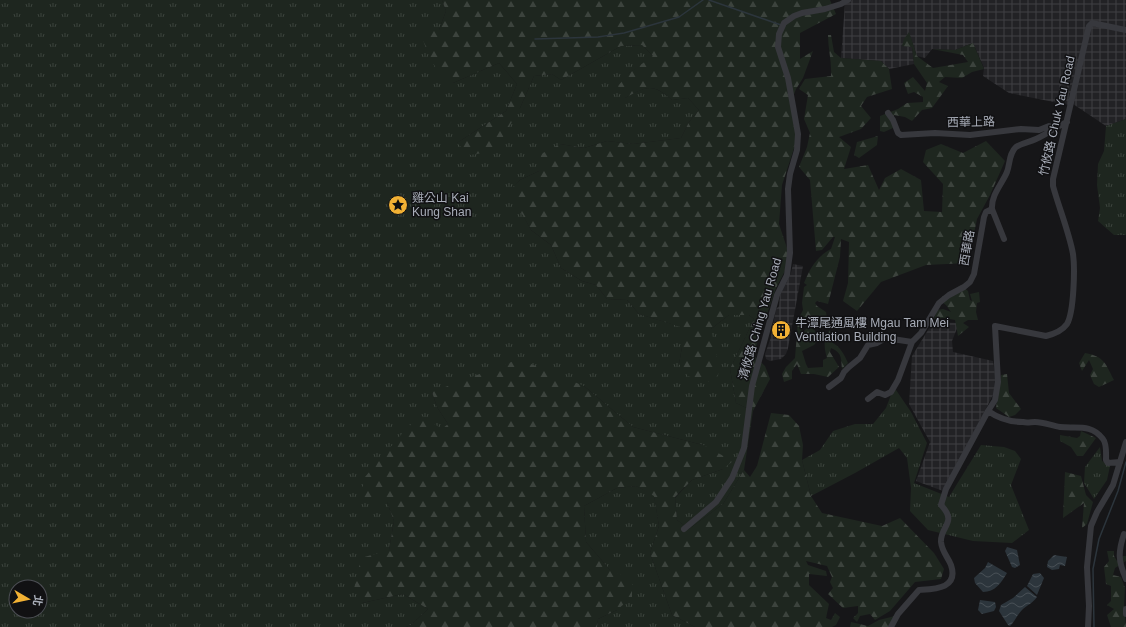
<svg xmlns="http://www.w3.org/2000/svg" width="1126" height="627" font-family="Helvetica,'Noto Sans TC',sans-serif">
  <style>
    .industrial { fill: url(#industrial-grid) }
    .grass { fill: url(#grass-tufts); fill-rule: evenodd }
    .forest { fill: url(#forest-firs) }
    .water { fill: url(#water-waves) }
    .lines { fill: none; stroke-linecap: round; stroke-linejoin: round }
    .stream { stroke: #2c353c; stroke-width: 1.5 }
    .minor { stroke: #37383d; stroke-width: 6 }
    .labels { text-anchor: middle; stroke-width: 3; stroke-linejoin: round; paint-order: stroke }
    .street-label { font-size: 12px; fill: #a8adb8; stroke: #111113 }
    .poi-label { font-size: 12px; fill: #a8adb8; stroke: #111113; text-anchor: start }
  </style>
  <defs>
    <pattern id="industrial-grid" width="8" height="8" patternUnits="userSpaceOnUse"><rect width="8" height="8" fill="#222225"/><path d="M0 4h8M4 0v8" fill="none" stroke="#3f3f43"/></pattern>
    <pattern id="grass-tufts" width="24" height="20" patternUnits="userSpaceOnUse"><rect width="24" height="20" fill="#1e261f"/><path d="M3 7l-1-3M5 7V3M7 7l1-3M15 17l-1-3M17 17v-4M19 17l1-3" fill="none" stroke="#3c433d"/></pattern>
    <pattern id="forest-firs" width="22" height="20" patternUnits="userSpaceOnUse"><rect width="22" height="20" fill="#1e261f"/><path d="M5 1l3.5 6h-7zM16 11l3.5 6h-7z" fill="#3c433d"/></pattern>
    <pattern id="water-waves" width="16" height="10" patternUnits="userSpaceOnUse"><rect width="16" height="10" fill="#2c353c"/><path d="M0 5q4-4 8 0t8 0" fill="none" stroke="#485056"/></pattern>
  </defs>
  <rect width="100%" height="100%" fill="#161618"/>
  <path class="industrial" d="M852,0H1126V28L1092,21L1069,105L1009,93L983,76L984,68L973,43L955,50L932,49L925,58L917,56L909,33L902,46L912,47L914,64L889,69L881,61L841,58L845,3Z
    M1091,25L1126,31V119L1106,126L1073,104Z
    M793,264L803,266L788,348L786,354L781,359L770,361L766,359L765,354L770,340L776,309L779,306L780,295L791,273Z
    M933,322L959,323L952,341L953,352L993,361L996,380L994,393L943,491L916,481L930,442L909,404L912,356Z"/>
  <path class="grass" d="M0,0H442L446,11L439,30H420L453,83L499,63L517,84L506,111L457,143L520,108L534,76L552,74L561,80L621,46L642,45L654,57L629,73L625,98C647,86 652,83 672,100L688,98L699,110L689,122L681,138L633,144L607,141L584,148L560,144L539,171L520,180L510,191L531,230L551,245L561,268L582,281L596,285L607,299L627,300L639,314L682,327V347L679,364L711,329L729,315H749L754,319L730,369L736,403L753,411L744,470L723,504L689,529L677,520L675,498L692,480L723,469L703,445L633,427L584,386L432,392L437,407L448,424L443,429L387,502L394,521L389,550L362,603L403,594L428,609L411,625L406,627H0ZM16,587H40V611H16Z
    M1126,119V235H1114L1098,221L1100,208L1097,185L1098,164L1104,151L1106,126Z
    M894,387L911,412L927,443L914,483L949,497L981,445L1004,447L1015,451L1021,459L1011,485L1029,530L1012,543L973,541L928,530L910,511L911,488L907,458L899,448L855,473L811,496L802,460L820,450L833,431L855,424H873L886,408Z
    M1100,447L1102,461L1110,466L1107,480L1094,499L1084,483L1085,467Z
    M636,486L654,495L659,526L650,553L672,615L695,627H597L598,619L617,610L610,570L586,542L584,506L617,488Z"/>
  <path class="forest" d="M442,0H830L836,14L800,33V59L813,51L803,78L796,89L790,105L798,136L782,185L779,224L788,251L787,267L776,288L753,355L765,366L770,379L753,411L736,403L730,369L754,319L749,315H729L711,329L719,366L718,376L706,383L688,376L679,364L682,347L681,327L639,314L627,300L607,299L596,285L582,281L561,268L551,245L531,230L509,191L520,180L539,171L541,154L560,144L584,148L607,141L633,144L681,138L689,122L699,110L688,98L672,100C652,83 648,86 625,98L618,86L629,73L653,56L642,45L621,46L561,80L552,74L534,76L520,108L495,151L470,155L457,143L506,111L517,84L499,63L453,83L442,80L427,51L419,29L439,30L446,11Z
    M909,32L917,56L933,68L968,62L963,55L932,49L955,50L973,43L984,69L972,72L962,78L945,77L939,82L948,86L932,108L922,110L912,121L905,117L894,115L893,128L884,132L880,131V116L898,109L907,103L923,102V97L914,92L908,94L904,83L913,77L925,91L927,83L914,64L912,47L902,46L904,39Z
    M828,35H831L834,52L841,58L881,61L889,69L892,89L867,97L861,106L871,118L861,129L839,137L851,147L844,169L868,165L879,190L885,178L901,169L921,180L924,211L942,212L943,184L923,162L926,150L941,144L963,153L986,141L1005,161L990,195L977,219L968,263L926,265L881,282L857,311L843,301L848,283L849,242L841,239L840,257L828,304L817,301L815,303L817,306L826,312L827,319L813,321L806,319L802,327L803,332L807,328L814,329L819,339L814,345L802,351L806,364L808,368L823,367V360L827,358C824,349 823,337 830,330L831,342C840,346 844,354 848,363L842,369C841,357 842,353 831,348L830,352L839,367L828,377L814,374H801L797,364L792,371V379L784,382L782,374L786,367L795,358L798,320L803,310L802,303L804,287L807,285L804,283C810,269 816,257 831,249L835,237H833L822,250L816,251L810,180L799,167L807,147L810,133L804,119L808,95L799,89L805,79L831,76C832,62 828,49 828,35Z
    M878,136L877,145L859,158L854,155L857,142Z
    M961,285L968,291L970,300L972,301L970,294L979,292L980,302L977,303L976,312L978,320H968L963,323L969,327L958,336L955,320L945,318L934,319L937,310L943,309L951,312L946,305L939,300L943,296Z
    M1085,353C1105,357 1105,363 1114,380L1099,387L1094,384L1090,375L1093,369L1089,360L1082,371L1079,363Z
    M519,359L584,386L633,427L703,445L733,461L723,469L692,480L675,497L677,520L689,529L723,504L744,470L750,477L757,466L771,413L789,415L799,426L803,445L802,460L811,496L822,513L882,526L900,518L934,553L944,569L941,579L915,582L890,611L875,620L870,614L860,616L857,622L853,618L858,613V606L843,608L828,594L833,588L830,582L832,577L827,566L806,561L808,565L826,571L827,576L809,574V585L829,604L826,618L831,620L835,613L840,617L836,625L832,627H695L672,615L650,553L659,526L654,496L636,486L617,488L584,506L586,542L610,570L632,579V597L617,610L598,619L597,627H406L411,625L428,609L403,594L362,603L354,589L361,558L389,550L394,521L387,502L360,498L365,477L399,437L420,415L442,429L448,424L437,407L432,392Z
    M1007,374L1009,393L1021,409L1015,415L1009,417L996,408L1001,375Z
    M1081,431L1096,438L1083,456H1077L1071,447L1060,441V435L1077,438L1080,436Z
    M1065,472L1081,476L1086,495L1093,502L1087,524L1082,528L1084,503L1063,518Z
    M1107,551H1114V556L1117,561L1123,556H1126V561L1115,568L1113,575L1121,577L1125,588L1124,606L1126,627H1111L1107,615L1114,609L1107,605L1111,601V586L1106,584L1104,567L1109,561Z
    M895,616L890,627H850L851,622L868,626L879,620Z"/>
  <path class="water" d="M1007,547L1017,550L1020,565L1015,568L1012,567L1005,551Z
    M1054,555L1067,557L1065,566L1060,565L1059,569L1052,570L1047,567L1048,561Z
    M988,562L1007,573C1001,583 995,592 983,592L975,583L974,578L985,568Z
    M1040,573L1044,578L1037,595L1027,586L1033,574Z
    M1025,587L1037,597C1033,603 1027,605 1022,610C1017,615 1015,621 1010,626L1008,625L999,611L1001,605L1013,598Z
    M980,600L995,602L996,607L994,611L982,614L978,610Z"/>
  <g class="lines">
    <path class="stream" d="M709,0L781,25
      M535,39L598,37L624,33L679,17L703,0
      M1094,627L1093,569L1099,539L1118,491L1126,462"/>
    <path class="minor" d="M888,113L893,120L898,133L901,135L935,133L970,135L1021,129L1039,130L1049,126L1055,128L1067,122
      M1004,239L992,209C991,195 1002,184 1007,172C1010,164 1009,153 1016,147C1022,143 1030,142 1036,139C1043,136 1049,132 1055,128
      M829,387L841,378L844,372L849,367L860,358L868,345L877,343L886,338L912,342
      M868,399L877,392L885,395L891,392L898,380L912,342L921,333L939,303L949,295L964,287L970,282L974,274L984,217L986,212L992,209
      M988,411C998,418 1010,422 1023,422C1027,423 1031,422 1035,422C1044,422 1052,426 1060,427C1076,429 1091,423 1103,439C1107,444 1106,454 1106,460L1108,463L1120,462
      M684,529L716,502L732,478L744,448L752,386L777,295L787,275L790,253L788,189L790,174L797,150L798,134L788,78L778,47L779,34L784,23L794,16L802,13L825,9L841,4L848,0
      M1124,534C1118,552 1118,561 1126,579
      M1126,609V614
      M891,627L898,614L919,590C934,589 959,589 951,565C948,557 942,552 941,542C940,526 958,523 941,505L946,489L988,411L995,400L998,382L995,326L1046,336C1054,334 1062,331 1067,324C1074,312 1075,268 1073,254C1069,232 1059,208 1053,186V179L1089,26L1092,23L1126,30
      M1088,627L1089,606L1087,567L1091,526L1097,512L1113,485L1126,442"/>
  </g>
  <defs>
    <g id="sight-disc" transform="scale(1)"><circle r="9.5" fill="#f2b134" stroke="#111113"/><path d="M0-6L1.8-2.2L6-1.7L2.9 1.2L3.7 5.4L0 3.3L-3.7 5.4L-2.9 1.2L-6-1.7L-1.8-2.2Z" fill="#111"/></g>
    <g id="building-disc" transform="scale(1)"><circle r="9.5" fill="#f2b134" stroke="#111113"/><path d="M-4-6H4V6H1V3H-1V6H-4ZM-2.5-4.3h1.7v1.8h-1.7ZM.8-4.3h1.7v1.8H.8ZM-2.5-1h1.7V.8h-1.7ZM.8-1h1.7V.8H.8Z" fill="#111"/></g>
  </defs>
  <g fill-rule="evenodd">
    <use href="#sight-disc" x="398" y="205"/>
    <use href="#building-disc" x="781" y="330"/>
  </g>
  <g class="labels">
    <g class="street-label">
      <text transform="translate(1057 116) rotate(-77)" y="4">竹攸路 Chuk Yau Road</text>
      <text transform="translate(971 122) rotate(-1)" y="4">西華上路</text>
      <text transform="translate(967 248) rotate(-80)" y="4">西華路</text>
      <text transform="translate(760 319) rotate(-74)" y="4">清攸路 Ching Yau Road</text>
    </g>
    <g class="poi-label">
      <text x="412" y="202">雞公山 Kai<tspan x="412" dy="14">Kung Shan</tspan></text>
      <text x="795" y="327">牛潭尾通風樓 Mgau Tam Mei<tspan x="795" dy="14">Ventilation Building</tspan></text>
    </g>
  </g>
  <g transform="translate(28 599) rotate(99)"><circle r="19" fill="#111113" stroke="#4d4f55"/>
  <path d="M0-3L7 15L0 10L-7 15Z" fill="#f2b134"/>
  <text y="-6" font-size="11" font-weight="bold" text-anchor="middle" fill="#a8adb8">北</text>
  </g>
</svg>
